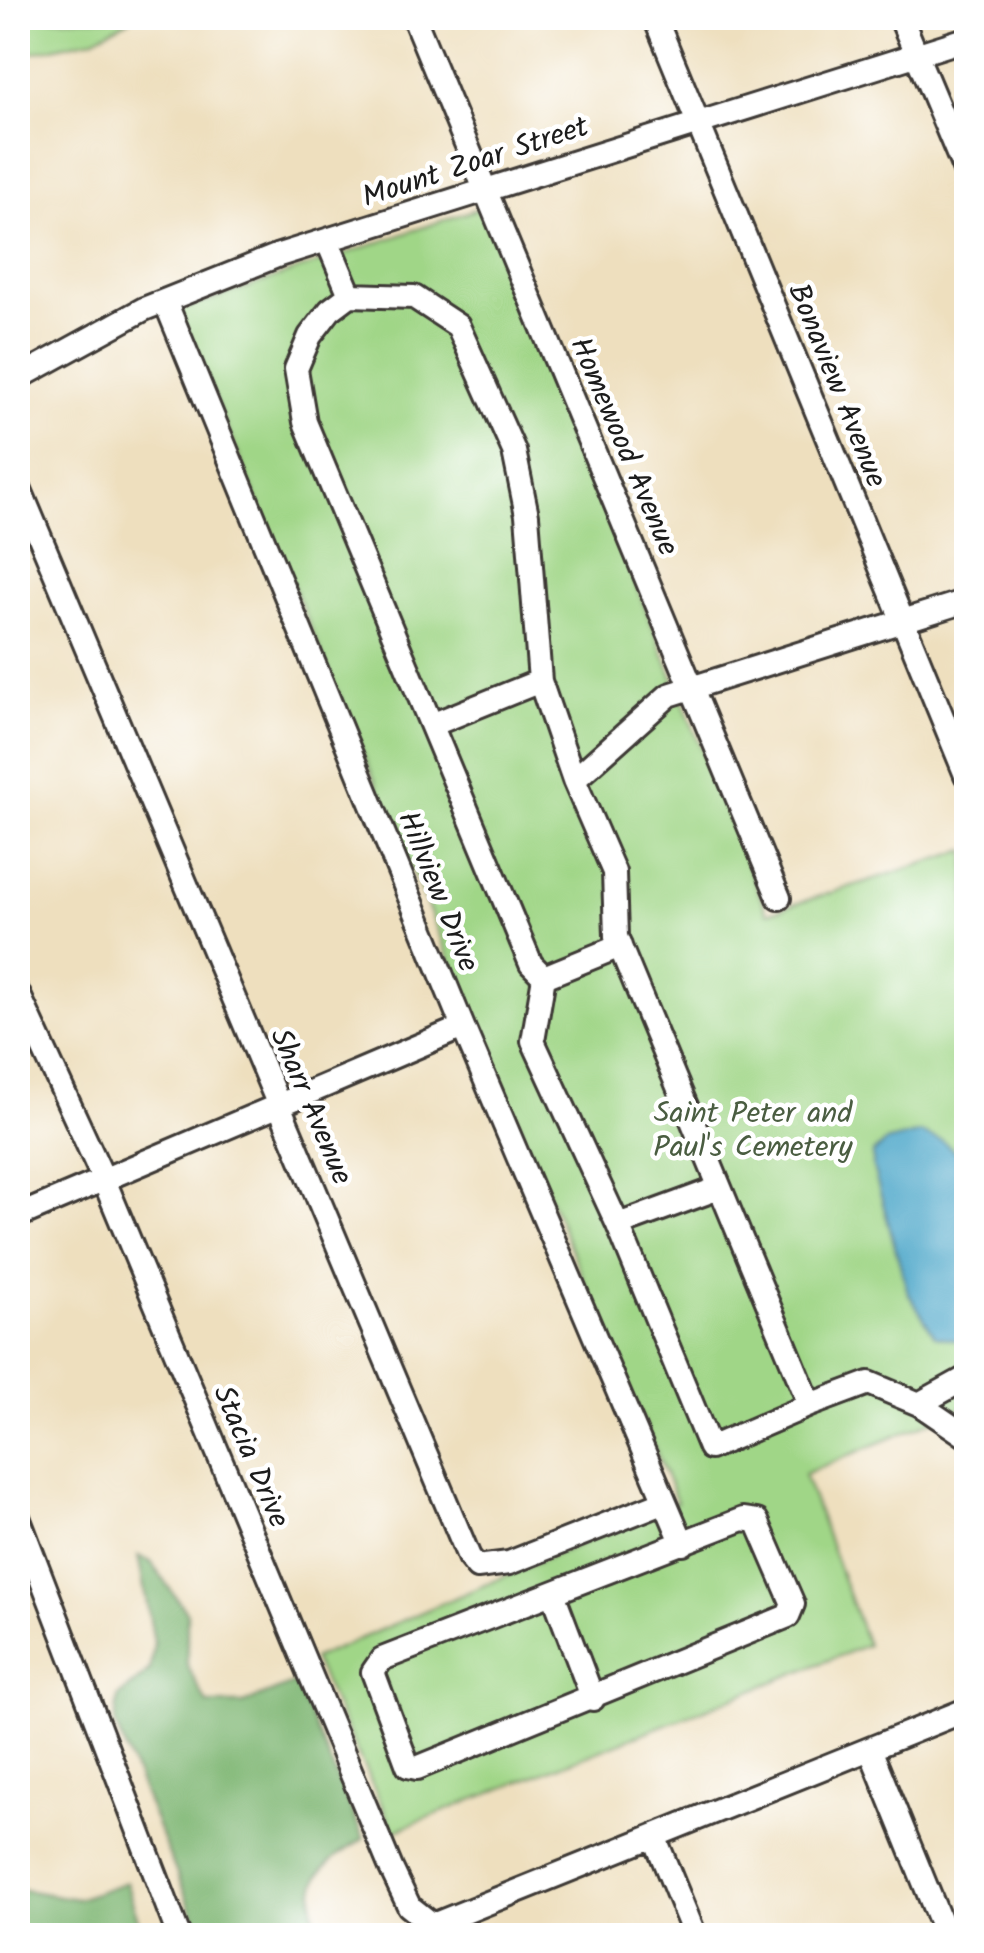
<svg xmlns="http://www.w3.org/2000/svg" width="984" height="1953" font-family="Kalam,sans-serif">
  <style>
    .green { fill: #a0d687; stroke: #5e7952; stroke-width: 2.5 }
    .forest { fill: #80b774; stroke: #4e6a48; stroke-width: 2.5 }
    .water { fill: #49a5c8; stroke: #326072; stroke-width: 2.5 }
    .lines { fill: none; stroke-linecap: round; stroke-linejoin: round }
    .minor-casing { stroke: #3c3934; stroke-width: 28 }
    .minor { stroke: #fff; stroke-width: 22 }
    .labels { text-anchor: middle; stroke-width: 9; stroke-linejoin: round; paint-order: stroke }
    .street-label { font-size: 30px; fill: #1c1c1c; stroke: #fff }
    .park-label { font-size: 30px; fill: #4a5d41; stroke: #fff }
  </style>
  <rect width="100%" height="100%" fill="#fff"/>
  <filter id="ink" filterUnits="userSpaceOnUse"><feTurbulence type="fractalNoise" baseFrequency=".01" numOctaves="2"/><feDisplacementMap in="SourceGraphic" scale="20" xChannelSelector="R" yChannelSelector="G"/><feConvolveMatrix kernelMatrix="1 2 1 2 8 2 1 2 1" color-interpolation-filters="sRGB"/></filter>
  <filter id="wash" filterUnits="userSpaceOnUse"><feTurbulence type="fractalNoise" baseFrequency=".0048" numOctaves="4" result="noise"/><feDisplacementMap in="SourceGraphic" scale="40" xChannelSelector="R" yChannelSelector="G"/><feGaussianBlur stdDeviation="2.25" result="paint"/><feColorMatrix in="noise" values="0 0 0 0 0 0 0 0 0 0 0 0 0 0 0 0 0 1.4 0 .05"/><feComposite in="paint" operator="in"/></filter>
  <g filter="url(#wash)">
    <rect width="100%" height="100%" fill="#eedfbe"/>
    <path class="green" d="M18,18H133L92,39L18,56Z
      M485,206L767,913L966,850V1407L804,1474L867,1645L394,1831L313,1659L677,1502L178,311Z"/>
    <path class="forest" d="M138,1556L151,1562L187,1613V1665L207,1704H243L295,1683L364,1839C331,1859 308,1871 314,1913C316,1923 316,1928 322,1935H202L115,1724L118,1697L150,1670L154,1642Z
      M126,1882L143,1935H18V1889L77,1899Z"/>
    <path class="water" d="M920,1133L942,1141L966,1160V1342L935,1336L908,1293L873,1168V1153L885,1142Z"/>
  </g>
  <g filter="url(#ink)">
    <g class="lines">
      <g class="minor-casing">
        <path id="minor" d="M414,18L779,898
          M655,18L966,775
          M901,18L966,173
          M327,240L350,295
          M165,301L463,1027L683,1544
          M18,378L144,309L279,255L966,39
          M18,485L469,1557L477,1567L509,1563L663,1502
          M434,724L540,681
          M574,780L614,872L616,937L810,1405L710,1448L618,1225L533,1041L544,977L531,964L305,422L296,369L310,336L330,310L350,295L414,297L458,326L514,451L527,515L540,681L574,780L669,695L966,601
          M544,977L620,946
          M18,993L104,1180L391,1868L409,1906L433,1925L437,1936
          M18,1216L463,1027
          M618,1225L719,1188
          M919,1404L966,1378
          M810,1405L869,1383L919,1404L966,1436
          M18,1517L179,1936
          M743,1519L757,1521L793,1604L788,1616L417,1768L408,1766L373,1672L382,1659Z
          M554,1596L593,1699
          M870,1749L946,1936
          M654,1836L695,1936
          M433,1925L966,1710"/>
      </g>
      <use href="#minor" class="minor"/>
    </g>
  </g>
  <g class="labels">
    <g class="street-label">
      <text transform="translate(475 161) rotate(-18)" y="10">Mount Zoar Street</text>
      <text transform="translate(838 385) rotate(68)" y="10">Bonaview Avenue</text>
      <text transform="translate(625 446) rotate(67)" y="10">Homewood Avenue</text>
      <text transform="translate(439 891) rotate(68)" y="10">Hillview Drive</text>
      <text transform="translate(312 1106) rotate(67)" y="10">Sharr Avenue</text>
      <text transform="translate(252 1456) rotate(67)" y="10">Stacia Drive</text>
    </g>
    <g class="park-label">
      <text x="753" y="1122">Saint Peter and<tspan x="753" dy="34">Paul's Cemetery</tspan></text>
    </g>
  </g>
  <rect width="984" height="1953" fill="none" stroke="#fff" stroke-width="60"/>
</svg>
